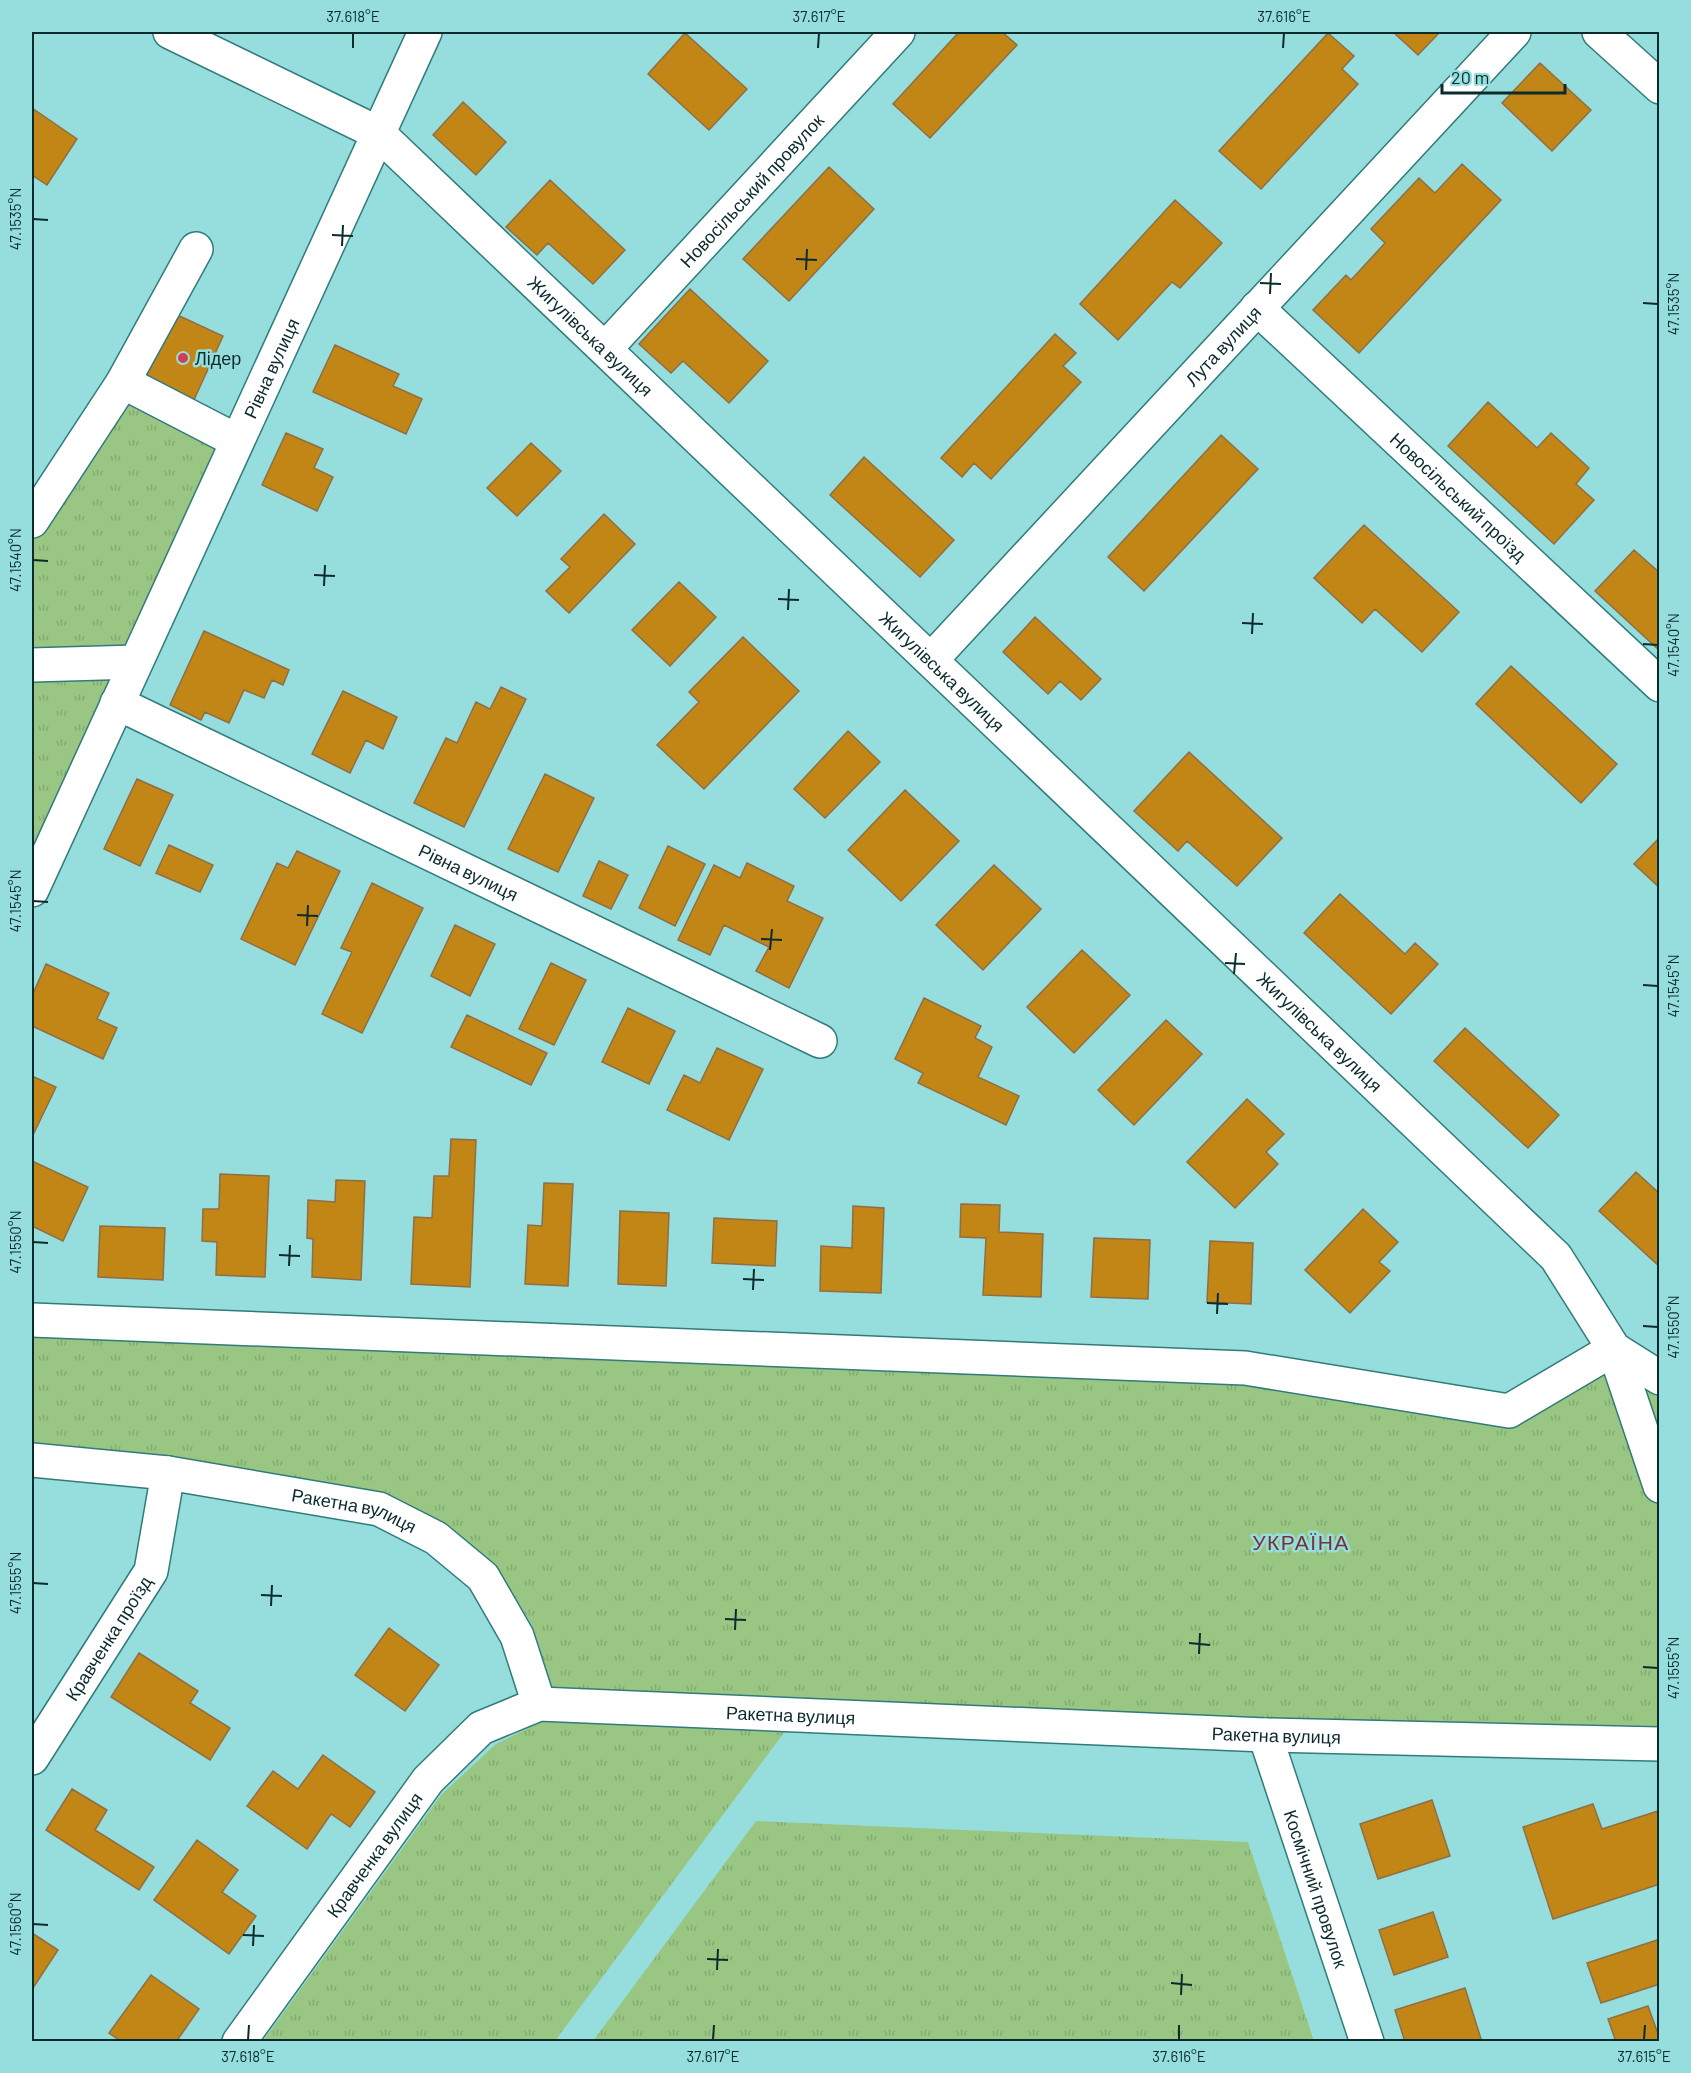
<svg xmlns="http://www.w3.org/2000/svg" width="1691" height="2073" font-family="Barlow,sans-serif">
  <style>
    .grass { fill: url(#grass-tufts) }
    .building { fill: #c28617; stroke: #8e6f43; stroke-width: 1.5 }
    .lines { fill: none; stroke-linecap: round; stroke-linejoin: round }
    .minor-casing { stroke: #317b7b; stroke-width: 36 }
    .minor { stroke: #fff; stroke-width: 33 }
    .ticks { fill: none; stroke: #0c2b2c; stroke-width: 2 }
    .poi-dot { fill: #ce3e55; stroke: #96dede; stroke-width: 2 }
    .labels { text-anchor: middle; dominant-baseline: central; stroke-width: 5; stroke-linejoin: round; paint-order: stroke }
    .street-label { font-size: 18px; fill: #0c2b2c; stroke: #96dede }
    .poi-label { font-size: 18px; fill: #0c2b2c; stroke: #96dede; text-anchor: start }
    .quarter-label { font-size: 21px; letter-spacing: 1.5px; fill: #773038; stroke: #96dede }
    .neatline { fill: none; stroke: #0c2b2c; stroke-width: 2 }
    .ticks-label { font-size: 15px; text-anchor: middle; fill: #0c2b2c }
  </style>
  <defs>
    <pattern id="grass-tufts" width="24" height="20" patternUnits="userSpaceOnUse" patternTransform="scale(1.5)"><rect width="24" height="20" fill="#99c783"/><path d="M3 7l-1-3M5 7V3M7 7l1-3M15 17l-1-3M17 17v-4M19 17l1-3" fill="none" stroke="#83ab71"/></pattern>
  </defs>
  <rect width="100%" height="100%" fill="#96dede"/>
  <path class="grass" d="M127 400 218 449 126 651 32 654V543Z
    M117 673 32 862V675Z
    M32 1334 1235 1382 1513 1426 1613 1368 1659 1398V1726L1221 1717 809 1699 555 2041H263L441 1795 496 1744 553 1716 554 1692 532 1625 498 1568 443 1526 384 1494 167 1456 32 1445Z
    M756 1821 1248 1842 1314 2041H593Z"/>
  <path class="building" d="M959 32H1002L1017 45 930 138 893 104Z
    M1393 32H1440L1418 55Z
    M685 33 747 89 709 130 648 74Z
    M1328 33 1354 56 1342 69 1358 84 1261 189 1219 151Z
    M1540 63 1591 110 1552 151 1502 103Z
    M463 102 506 142 476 175 433 135Z
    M32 108 77 139 47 185 32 175Z
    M1462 164 1501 200 1359 353 1313 310 1346 275 1351 280 1385 243 1371 229 1419 178 1435 193Z
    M829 167 874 209 789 301 743 259Z
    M550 180 625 250 593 284 548 243 537 255 506 227Z
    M1175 200 1222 243 1180 288 1172 282 1118 340 1080 304Z
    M690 289 768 361 729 403 683 361 671 373 639 344Z
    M173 313 223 336 193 402 143 379Z
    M1055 334 1076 353 1063 366 1081 382 991 479 974 463 962 477 941 458Z
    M335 345 399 374 393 386 422 399 406 434 313 392Z
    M1488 402 1537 448 1551 433 1589 468 1576 484 1594 500 1554 544 1448 446Z
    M286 433 323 449 314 468 333 477 317 511 262 485Z
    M1221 435 1258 469 1144 591 1108 557Z
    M531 443 561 471 517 516 487 488Z
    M864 457 954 540 920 577 830 495Z
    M604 514 635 544 569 613 546 591 570 567 561 559Z
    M1364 525 1459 612 1422 652 1375 609 1362 623 1314 578Z
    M1634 550 1660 573V651L1595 591Z
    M679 582 716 617 670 666 632 630Z
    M1035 617 1101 679 1081 700 1060 681 1048 694 1003 652Z
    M204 631 289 670 283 685 272 680 264 698 244 690 229 723 205 712 201 720 170 705Z
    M743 637 799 691 704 789 657 745 699 702 689 692Z
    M1511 666 1617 764 1581 803 1476 704Z
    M501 687 526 699 464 827 414 803 446 738 457 743 476 702 490 709Z
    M343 691 397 717 383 749 366 740 350 773 312 754Z
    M848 731 880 762 825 818 794 789Z
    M1189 752 1282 838 1237 886 1187 841 1178 851 1134 811Z
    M545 774 594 798 558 872 508 849Z
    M137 779 173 795 140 866 104 849Z
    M905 790 959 841 901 901 848 850Z
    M1660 837V888L1634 864Z
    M169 845 213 865 200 892 156 873Z
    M668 846 705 864 675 926 639 908Z
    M297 851 340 871 295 965 241 939 277 863 288 868Z
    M599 861 628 875 611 909 583 896Z
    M747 863 794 886 787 901 823 918 789 988 756 971 769 947 724 925 710 955 678 940 714 865 740 878Z
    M994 865 1041 909 983 970 936 925Z
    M372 883 423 908 362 1033 322 1014 352 952 341 948Z
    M1340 894 1405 954 1415 943 1438 964 1391 1014 1304 933Z
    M455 925 495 944 470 996 431 976Z
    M1082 950 1130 995 1074 1053 1027 1007Z
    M551 963 586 980 554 1045 519 1029Z
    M46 964 109 993 97 1019 117 1028 103 1059 32 1026V996Z
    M924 998 981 1026 975 1038 992 1047 978 1077 1019 1096 1006 1125 918 1083 923 1073 895 1059Z
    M628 1008 675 1031 649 1084 602 1062Z
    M467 1015 547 1053 531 1085 451 1047Z
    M1166 1020 1202 1054 1134 1125 1098 1090Z
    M1465 1028 1559 1115 1528 1148 1434 1061Z
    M717 1048 763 1069 729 1140 667 1110 684 1075 700 1083Z
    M32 1076 56 1087 33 1135H32Z
    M1247 1099 1284 1134 1266 1152 1278 1164 1235 1208 1187 1162Z
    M451 1139 476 1140 470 1287 411 1284 414 1217 432 1218 434 1176H449Z
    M32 1161 88 1187 63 1241 32 1226Z
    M1636 1172 1660 1194V1267L1599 1211Z
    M220 1174 269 1176 265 1277 216 1275 217 1242 202 1241 203 1209H219Z
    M336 1180 365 1181 361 1280 312 1277 313 1239 307 1238 308 1200 335 1202Z
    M544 1183 573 1184 568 1286 525 1284 528 1225 542 1226Z
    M961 1204 1000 1205 999 1232 1043 1234 1041 1297 983 1295 986 1238 960 1237Z
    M853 1206 884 1208 881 1293 820 1291 821 1246 852 1248Z
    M1363 1209 1398 1242 1379 1262 1390 1271 1350 1313 1305 1270Z
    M620 1211 669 1213 666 1286 618 1284Z
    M714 1218 777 1221 775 1266 712 1263Z
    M100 1226 165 1228 163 1280 98 1277Z
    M1094 1238 1150 1240 1148 1299 1091 1297Z
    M1210 1241 1253 1243 1251 1304 1207 1302Z
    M389 1628 439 1665 405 1711 355 1675Z
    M139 1653 198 1691 190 1703 230 1728 210 1760 111 1697Z
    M323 1755 375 1792 350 1827 331 1814 307 1849 247 1806 273 1771 298 1789Z
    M72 1789 107 1810 95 1830 154 1867 139 1890 46 1830Z
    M1432 1800 1450 1856 1378 1879 1360 1824Z
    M1593 1804 1602 1829 1658 1811 1660 1817V1884L1553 1919 1523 1827Z
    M197 1840 238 1870 222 1892 256 1916 229 1954 154 1900Z
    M1433 1912 1448 1957 1394 1975 1379 1930Z
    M32 1933 58 1950 33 1988 32 1987Z
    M1660 1939V1984L1601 2003 1587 1963Z
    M151 1975 199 2009 176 2042H122L109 2033Z
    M1465 1988 1482 2042H1405L1395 2010Z
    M1648 2006 1657 2031 1660 2030V2042H1616L1608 2019Z"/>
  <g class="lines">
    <defs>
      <g id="minor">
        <path id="s1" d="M170 32 378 133 1556 1257 1614 1349 1660 1378"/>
        <path d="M1599 32 1660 87"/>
        <path id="s2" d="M1257 308 1660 685"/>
        <path id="s3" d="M605 349 898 32"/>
        <path d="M123 382 237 441"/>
        <path d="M32 521 123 382 196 249"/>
        <path id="s4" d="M931 660 1514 32"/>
        <path d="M32 665 136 662"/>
        <path id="s5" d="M117 703 820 1041"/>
        <path id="s6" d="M32 890 425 32"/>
        <path d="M32 1320 1245 1368 1509 1411 1614 1349"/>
        <path d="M1614 1349 1660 1486"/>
        <path id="s7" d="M32 1460 168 1473 379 1509 436 1538 483 1577 517 1636 539 1704"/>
        <path id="s8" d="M1265 1735 1367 2042"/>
        <path id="s9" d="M32 1758 151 1571 168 1473"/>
        <path id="s10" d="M239 2042 428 1780 481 1728 539 1704 1265 1735 1660 1744"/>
      </g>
    </defs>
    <use href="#minor" class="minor-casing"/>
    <use href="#minor" class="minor"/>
  </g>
  <path class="ticks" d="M353 48V33M818 48 819 33M1283 48 1284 33M33 219 48 220M332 235 353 236M342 246 343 225M796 259 817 260M806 270 807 249M1260 283 1281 284M1270 294 1271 273M1643 303 1658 304M33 560 48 561M314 575 335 576M324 586 325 565M778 599 799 600M788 610 789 589M1242 623 1263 624M1252 634 1253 613M1643 644 1658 645M33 901 48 902M297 915 318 916M307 926 308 905M761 939 782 940M770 950 772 929M1225 963 1245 964M1234 974 1236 953M1643 985 1658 986M33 1242 48 1243M279 1255 300 1256M289 1266 290 1245M743 1279 764 1280M753 1290 754 1269M1207 1303 1228 1304M1217 1314 1218 1293M1643 1326 1658 1327M33 1583 48 1584M261 1595 282 1596M271 1606 272 1585M725 1619 746 1620M735 1630 736 1609M1189 1643 1210 1645M1199 1654 1200 1633M1643 1667 1658 1668M33 1924 48 1925M243 1935 264 1936M253 1946 254 1925M707 1959 728 1960M717 1970 718 1949M1171 1983 1192 1985M1181 1995 1182 1974M248 2040 249 2025M713 2040 714 2025M1179 2040V2025M1644 2040 1645 2025"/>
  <circle class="poi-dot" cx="183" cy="358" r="6"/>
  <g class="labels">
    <g class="street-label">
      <text stroke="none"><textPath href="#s3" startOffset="216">Новосільський провулок</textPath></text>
      <text stroke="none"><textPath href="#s1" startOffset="525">Жигулівська вулиця</textPath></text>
      <text stroke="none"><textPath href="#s4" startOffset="429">Лута вулиця</textPath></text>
      <text stroke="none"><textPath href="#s6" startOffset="574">Рівна вулиця</textPath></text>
      <text stroke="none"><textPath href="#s2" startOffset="276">Новосільський проїзд</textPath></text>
      <text stroke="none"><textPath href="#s1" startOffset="1011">Жигулівська вулиця</textPath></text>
      <text stroke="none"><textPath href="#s5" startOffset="390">Рівна вулиця</textPath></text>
      <text stroke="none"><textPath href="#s1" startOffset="1533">Жигулівська вулиця</textPath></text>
      <text stroke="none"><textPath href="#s7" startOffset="327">Ракетна вулиця</textPath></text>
      <text stroke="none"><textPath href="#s9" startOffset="142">Кравченка проїзд</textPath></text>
      <text stroke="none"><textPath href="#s10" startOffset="712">Ракетна вулиця</textPath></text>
      <text stroke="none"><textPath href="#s10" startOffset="1198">Ракетна вулиця</textPath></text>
      <text stroke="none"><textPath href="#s10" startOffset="231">Кравченка вулиця</textPath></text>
      <text stroke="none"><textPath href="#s8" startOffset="162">Космічний провулок</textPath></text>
    </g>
    <g class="poi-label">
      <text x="195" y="358">Лідер</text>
    </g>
    <g class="quarter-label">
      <text x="1301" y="1541">УКРАЇНА</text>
    </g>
  </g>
  <rect width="1691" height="2073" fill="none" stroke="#96dede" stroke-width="66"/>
  <path d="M1442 84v9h123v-9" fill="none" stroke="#0c2b2c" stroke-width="3"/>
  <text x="1451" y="84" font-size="18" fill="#0c2b2c" stroke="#96dede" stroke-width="4.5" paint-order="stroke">20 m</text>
  <rect x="33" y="33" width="1625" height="2007" class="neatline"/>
  <g class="ticks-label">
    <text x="353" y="22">37.618°E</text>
    <text x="819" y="22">37.617°E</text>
    <text x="1284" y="22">37.616°E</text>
    <text transform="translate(16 219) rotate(-90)" y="5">47.1535°N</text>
    <text transform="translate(1674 304) rotate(-90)" y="5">47.1535°N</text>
    <text transform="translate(16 560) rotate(-90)" y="5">47.1540°N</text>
    <text transform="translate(1674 645) rotate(-90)" y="5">47.1540°N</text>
    <text transform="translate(16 901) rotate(-90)" y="5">47.1545°N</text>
    <text transform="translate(1674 986) rotate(-90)" y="5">47.1545°N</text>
    <text transform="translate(16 1242) rotate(-90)" y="5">47.1550°N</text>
    <text transform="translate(1674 1327) rotate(-90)" y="5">47.1550°N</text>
    <text transform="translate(16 1583) rotate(-90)" y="5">47.1555°N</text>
    <text transform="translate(1674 1668) rotate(-90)" y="5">47.1555°N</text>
    <text transform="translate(16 1924) rotate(-90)" y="5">47.1560°N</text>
    <text x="248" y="2062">37.618°E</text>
    <text x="713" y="2062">37.617°E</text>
    <text x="1179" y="2062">37.616°E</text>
    <text x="1644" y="2062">37.615°E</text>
  </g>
</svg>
